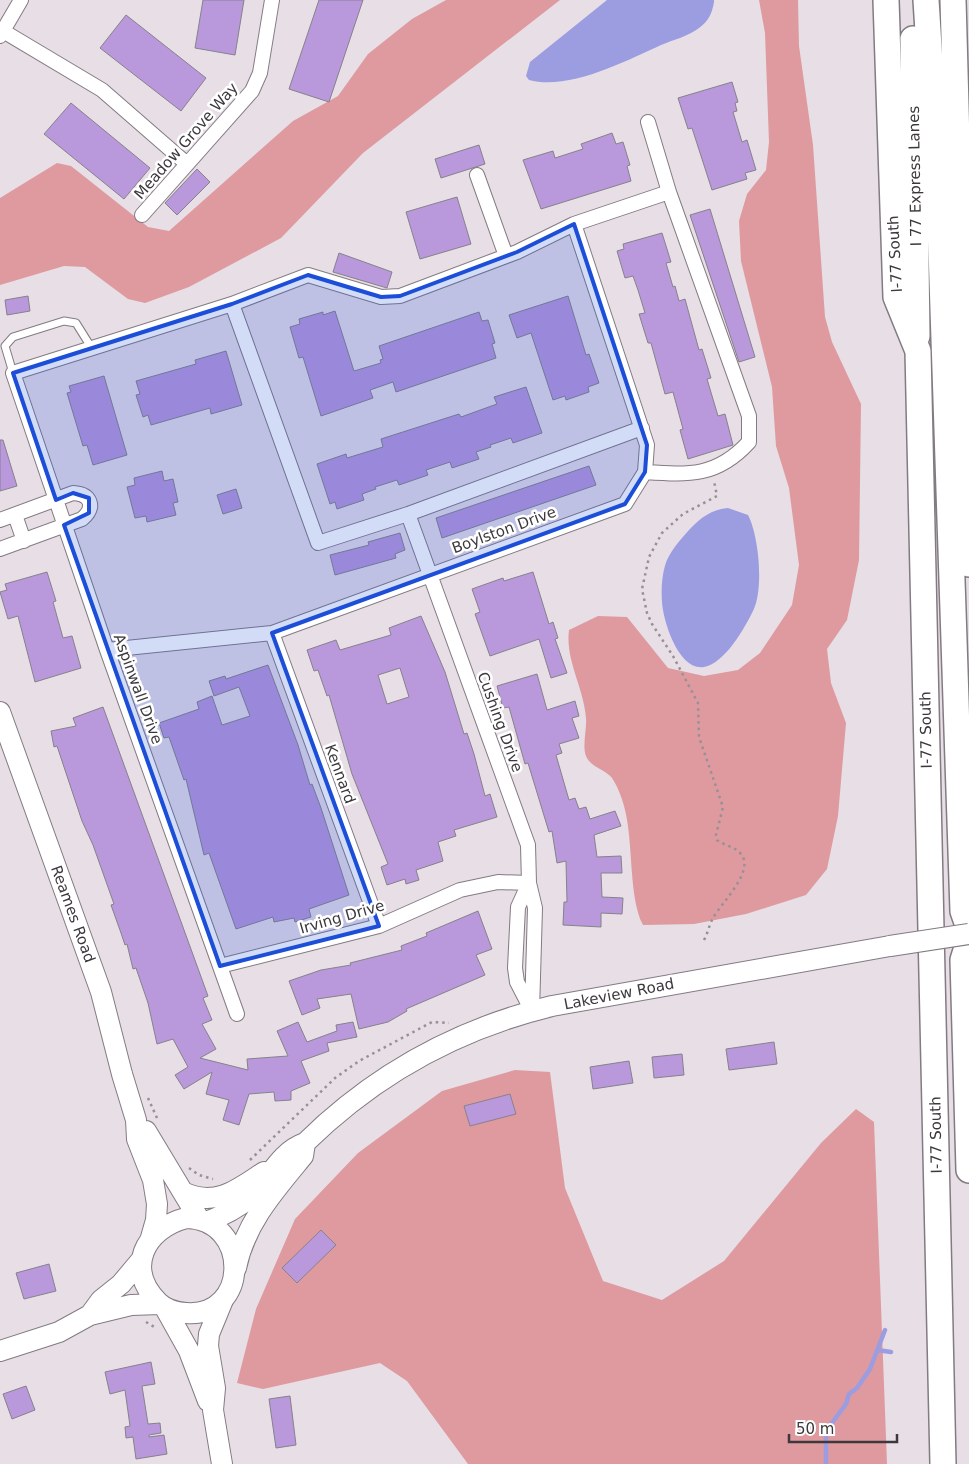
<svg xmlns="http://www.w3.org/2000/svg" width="969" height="1464" font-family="'DejaVu Sans',sans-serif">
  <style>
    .green { fill: #de9a9f }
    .water { fill: #9c9ce1 }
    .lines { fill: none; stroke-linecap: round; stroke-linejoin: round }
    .stream { stroke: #9c9ce1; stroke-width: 4.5 }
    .building { fill: #b998db; stroke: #86828b; fill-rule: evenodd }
    .service-casing { stroke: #837b82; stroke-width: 9 }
    .minor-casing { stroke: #837b82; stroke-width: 16 }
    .secondary-casing { stroke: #837b82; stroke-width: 22 }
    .motorway-casing { stroke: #837b82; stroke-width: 28 }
    .path { stroke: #979096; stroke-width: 2.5; stroke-dasharray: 2.5 4; stroke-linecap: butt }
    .service { stroke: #fff; stroke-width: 7 }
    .minor { stroke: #fff; stroke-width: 14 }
    .secondary { stroke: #fff; stroke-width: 20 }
    .motorway { stroke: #fff; stroke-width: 25 }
    .secondary-bridge-casing { stroke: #837b82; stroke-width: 22; stroke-linecap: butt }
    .secondary-bridge { stroke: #fff; stroke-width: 20 }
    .marked { fill: #1d4ed8; fill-opacity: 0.2; stroke: #1d4ed8; stroke-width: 4; stroke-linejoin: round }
    .labels { text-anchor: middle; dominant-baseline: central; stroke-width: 5; stroke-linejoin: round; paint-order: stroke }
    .street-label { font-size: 15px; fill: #3c383c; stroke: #fff }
  </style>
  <rect width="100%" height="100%" fill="#e7dee6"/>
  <path class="green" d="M446 0H560L363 153 281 238 189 287 145 303 128 299 85 267 64 266 0 285V198L57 163 71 166 148 227 169 231 293 121 338 96 368 54 412 19Z
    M759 0H798L799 46 813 145 825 317 832 342 861 404 859 560 847 620 827 649 831 683 846 723 838 816 827 869 806 895 746 914 694 924 643 925C628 897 634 841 624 806 622 798 617 785 612 778 605 769 591 768 586 756 582 746 587 729 586 718 584 688 565 660 569 630L598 616 627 617 668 668 704 676 738 670 760 653 792 605 799 565 789 488 776 446 772 387 741 261 739 221 747 194 766 170 769 142 765 33Z
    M515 1070 550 1072 565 1188 603 1281 662 1300 724 1261 821 1143 856 1109 874 1122 887 1464H468L407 1381 380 1363 263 1389 237 1383 256 1309 295 1219 358 1153 442 1091Z"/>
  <path class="water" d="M607 0H714V2C712 13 709 21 699 28 689 36 673 40 661 45 626 61 568 91 529 80L526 76 530 62Z
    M728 508 748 515C759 536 764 590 753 611 744 629 725 663 704 667 678 671 663 620 662 602 661 589 662 572 667 560 672 549 681 539 689 530 700 518 712 509 728 508Z"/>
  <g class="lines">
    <path class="stream" d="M877 1350 891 1352
      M826 1464V1431L846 1404 849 1394 857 1388 870 1369 885 1330"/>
  </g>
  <path class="building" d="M203 0H244L235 55 195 48Z
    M319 0H363L329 102 289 89Z
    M126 15 206 78 181 111 100 48Z
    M732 82 738 102 735 103 737 111 733 112 742 142 747 140 756 170 745 173 747 179 712 190 692 128 688 129 678 98Z
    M71 103 150 168 124 199 44 134Z
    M612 133 616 144 623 142 630 165 627 166 631 181 541 209 523 160 553 151 555 158 583 149 581 144Z
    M479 145 485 164 441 178 435 159Z
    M197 169 210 182 177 215 165 203Z
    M457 197 471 244 420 259 406 212Z
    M710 209 755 357 739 362 690 215Z
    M662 233 671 262 666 263 673 287 675 286 679 301 685 299 699 350 702 349 711 378 707 379 718 416 725 414 733 445 688 459 680 430 683 429 673 392 665 394 651 343H648L639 314 645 313 638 290 633 276 625 278 617 251 624 249 623 244Z
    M339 253 392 272 387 288 333 272Z
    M28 296 30 311 7 315 5 300Z
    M568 296 586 355 589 354 599 383 588 387 589 392 566 400 565 396 553 400 531 333 517 338 509 315Z
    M335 311 354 371 381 363 380 360 383 359 379 346 479 312 482 321 488 320 495 343 492 344 496 358 396 392 393 382 370 390 373 398 321 416 303 357 299 358 290 327 300 324 299 319 323 312V315Z
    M226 351 242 405 211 414 210 408 151 425 148 415 143 417 136 395 140 394 136 381 196 364 195 360Z
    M104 376 127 455 93 465 87 445 83 446 67 393 71 392 69 386Z
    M526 387 542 433 513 443 511 438 490 445 491 447 476 452 479 459 452 468 450 462 426 470 428 475 399 485 397 480 375 487 376 489 362 494 364 500 337 509 335 502 330 504 317 464 346 454 347 458 383 447 381 439 459 414 461 417 497 404 494 397Z
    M0 440H3L17 486 0 491Z
    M589 466 596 485 442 538 436 518Z
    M162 471 164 481 173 479 178 502 173 503 176 515 147 522 146 516 135 518 127 487 135 485 134 478Z
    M236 489 242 508 223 514 217 495Z
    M400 533 405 550 395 554 396 558 335 575 330 555 369 545 368 542Z
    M47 572 56 601 53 602 63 638 72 636 81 668 35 682 18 616 8 619 0 592 7 590 5 584Z
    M533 572 549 624 553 622 558 638 555 639 567 673 551 678 539 639 490 656 475 614 480 612 472 589 503 578 504 581Z
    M421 616 445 672 464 734 467 733 474 754 485 796 490 794 497 817 454 830 456 836 438 842 443 861 416 870 419 880 406 884 405 879 387 885 381 867 388 864 352 774 329 695 327 696 318 670 314 671 307 650 336 640 340 650 391 635 389 628ZM400 668 409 697 387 704 378 675Z
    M268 665 298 745 310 785 312 784 321 808 349 895 309 909 311 917 295 922 294 918 274 922 273 917 236 929 209 853 204 855 186 779 184 780 169 737 164 738 159 723 199 709 197 702 212 696 222 725 250 716 239 687 214 696 209 681 225 676 226 679Z
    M537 674 547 710 575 701 579 716 572 718 579 738 559 744 562 753 556 755 569 800 575 798 579 809 586 807 590 819 615 811 621 826 594 835 597 857 621 856 622 873H601L602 897 623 898 622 914 601 913V927L563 925 564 902H567L566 861 557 863 552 831 549 832 528 763 525 764 509 707 503 708 497 686Z
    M103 707 208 996 203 998 212 1020 202 1024 216 1049 200 1058 248 1070 247 1059 288 1056 277 1031 298 1022 307 1042 337 1031 336 1025 353 1022 357 1037 327 1043 329 1051 301 1061 310 1083 291 1091V1100L275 1101 274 1092 249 1094 239 1125 223 1120 229 1100 206 1094 212 1072 184 1089 175 1075 188 1067 173 1039 157 1044 148 1003 136 968 133 969 127 944 125 945 121 933 111 905 114 904 93 845 82 821 57 746 54 747 51 731 76 726 73 718Z
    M478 911 492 949 476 955 485 975 406 1009 407 1011 388 1022 359 1029 351 994 317 999 320 1008 302 1015 289 981 321 970 351 965 350 963 402 950 401 946 427 936 426 933Z
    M774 1042 777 1064 729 1070 726 1049Z
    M682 1054 684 1075 654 1078 652 1057Z
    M629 1061 633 1083 593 1089 590 1067Z
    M510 1094 516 1114 470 1126 464 1106Z
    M321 1230 336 1245 297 1283 282 1268Z
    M49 1264 56 1291 24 1299 16 1273Z
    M151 1362 155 1384 142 1386 148 1424 160 1423 161 1433 149 1435V1437L164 1435 167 1454 136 1459 133 1437 126 1438 125 1427 130 1426 125 1390 110 1394 105 1372Z
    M26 1386 35 1410 12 1419 3 1394Z
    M290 1396 296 1445 276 1448 269 1399Z"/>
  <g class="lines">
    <defs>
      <path id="service" d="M13 373 5 346 13 337 64 321 76 323 91 347"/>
      <path id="minor" d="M3 31 102 90 187 164
        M0 36 21 0
        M477 175 506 256
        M142 215 252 91 260 73 272 0
        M232 304 318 543 408 514 528 845 529 883 535 908 532 1011
        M645 472C689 475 717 477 749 442V416L669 192
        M408 514 642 428
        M15 515 24 541
        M0 520 73 493C91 494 96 507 82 519L0 549
        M272 633 379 926
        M107 650 272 633 625 504 645 472 647 445 574 224
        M529 883 518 907 515 968 517 982 532 1011
        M220 966 379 926 460 890 498 882 529 883
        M237 1014 107 650 13 373 232 304 308 275 381 297 400 296 517 252 574 224 669 192 648 122"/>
      <path id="secondary" d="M0 712 101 992 122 1074 136 1120 137 1139 153 1180 157 1204 156 1220 150 1241
        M146 1131 199 1219
        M185 1193C217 1207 238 1189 264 1172
        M186 1218C251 1219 250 1318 186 1313 175 1312 166 1310 158 1302 125 1269 144 1229 186 1218Z
        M206 1222C225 1215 243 1206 256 1191 272 1173 282 1151 305 1143 374 1075 457 1029 552 1006L890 946
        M236 1268C245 1223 275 1190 303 1156L305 1143
        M165 1308 189 1351 208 1401
        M90 1315 131 1305 160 1304
        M0 1351 59 1332 90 1315 101 1300 121 1284 142 1259
        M222 1464 213 1410 215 1388 208 1346 209 1334 223 1300"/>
      <path id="motorway" d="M886 0 896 297 918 351 943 1464
        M926 0 940 219 963 911 969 928
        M953 0 969 564
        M913 39 917 336
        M969 941 963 960 969 1170"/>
    </defs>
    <use href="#service" class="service-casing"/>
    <use href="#minor" class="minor-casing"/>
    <use href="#secondary" class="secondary-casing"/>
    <use href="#motorway" class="motorway-casing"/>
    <path class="path" d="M704 940C708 933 709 925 713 918 722 902 755 871 741 854 734 846 725 846 717 840L716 835 723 807 699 737 698 703 673 656 652 624 647 613 642 589 649 557 662 533 683 514 717 496 714 481
      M148 1098 157 1118
      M250 1160 335 1078 359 1061 432 1022 449 1023
      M189 1168 199 1175 213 1179
      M146 1322 156 1328"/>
    <use href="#service" class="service"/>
    <use href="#minor" class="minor"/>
    <use href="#secondary" class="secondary"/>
    <use href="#motorway" class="motorway"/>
    <defs>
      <path id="secondary-bridge" d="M890 946 969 934"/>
    </defs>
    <use href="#secondary-bridge" class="secondary-bridge-casing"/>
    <use href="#secondary-bridge" class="secondary-bridge"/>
  </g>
  <path class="marked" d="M574 224 647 445 645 472 625 504 272 633 379 926 220 966 64 525 89 513V498L73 493 56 500 13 373 232 304 308 275 381 297 400 296 517 252Z"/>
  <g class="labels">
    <g class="street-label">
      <text transform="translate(186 141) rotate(-49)">Meadow Grove Way</text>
      <text transform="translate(915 176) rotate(-91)">I 77 Express Lanes</text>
      <text transform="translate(895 254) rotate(-93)">I-77 South</text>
      <text transform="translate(504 530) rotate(-20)">Boylston Drive</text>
      <text transform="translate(138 689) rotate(70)">Aspinwall Drive</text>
      <text transform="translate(500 722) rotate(70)">Cushing Drive</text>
      <text transform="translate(926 730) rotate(-91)">I-77 South</text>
      <text transform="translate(340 774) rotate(70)">Kennard</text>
      <text transform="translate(73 914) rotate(70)">Reames Road</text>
      <text transform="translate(342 917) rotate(-16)">Irving Drive</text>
      <text transform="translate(619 994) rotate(-11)">Lakeview Road</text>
      <text transform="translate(936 1135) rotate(-91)">I-77 South</text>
    </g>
  </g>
  <path d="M789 1434v8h108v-8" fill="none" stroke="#3c383c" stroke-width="2.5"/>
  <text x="796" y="1434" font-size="15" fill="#3c383c" stroke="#ffffff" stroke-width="4" paint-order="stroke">50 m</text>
</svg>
